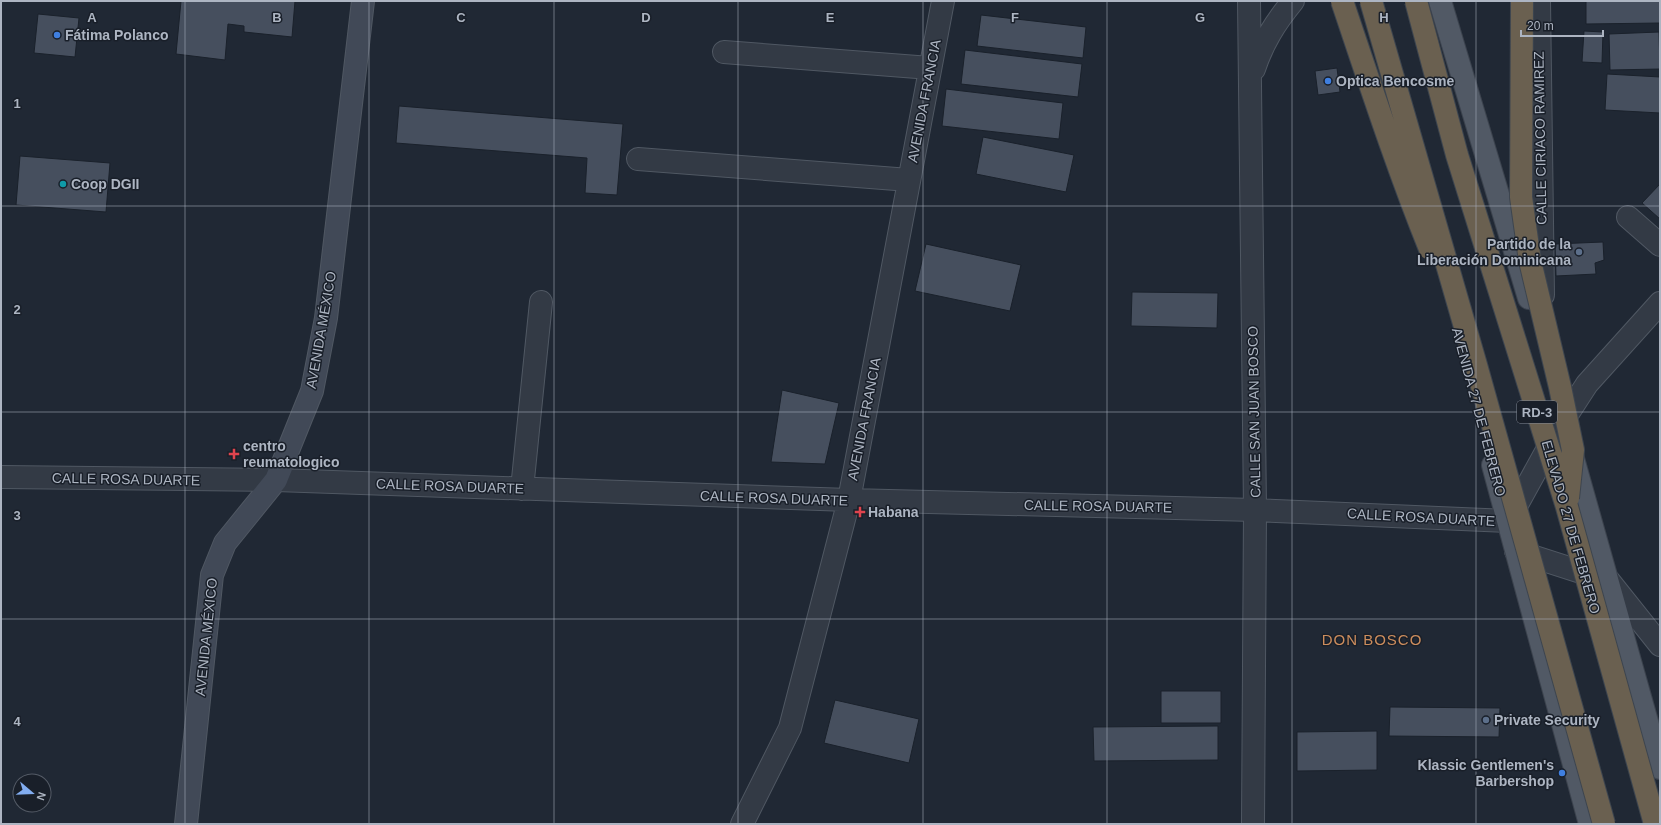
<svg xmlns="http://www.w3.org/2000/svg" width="1661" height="825" font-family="Helvetica,sans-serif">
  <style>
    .building { fill: #464f5e; stroke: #1a212b }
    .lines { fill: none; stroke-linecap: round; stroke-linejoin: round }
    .minor-casing { stroke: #505863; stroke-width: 24 }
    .secondary-casing { stroke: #505863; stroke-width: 24 }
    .primary-casing { stroke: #3c434e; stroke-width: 24 }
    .minor { stroke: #333a45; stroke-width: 22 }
    .secondary { stroke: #414957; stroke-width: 22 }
    .primary { stroke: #515965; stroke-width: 22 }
    .motorway-bridge-casing { stroke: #3d454f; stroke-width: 24; stroke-linecap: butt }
    .motorway-bridge { stroke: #6a6050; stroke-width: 22 }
    .grid { fill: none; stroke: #adb5c2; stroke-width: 1; stroke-opacity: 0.55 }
    .shop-dot { fill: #3f7fe0; stroke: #191f29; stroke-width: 1.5 }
    .culture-dot { fill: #0f9aa8; stroke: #191f29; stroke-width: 1.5 }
    .service-dot { fill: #5c6f8a; stroke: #191f29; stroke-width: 1.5 }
    .health-dot { fill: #e0444e; stroke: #191f29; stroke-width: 1.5 }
    .labels { text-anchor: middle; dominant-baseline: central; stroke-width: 3; stroke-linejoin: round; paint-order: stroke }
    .shield { fill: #191f29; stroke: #818894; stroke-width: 1 }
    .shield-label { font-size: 13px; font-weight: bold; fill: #adb5c2 }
    .poi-label { font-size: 14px; font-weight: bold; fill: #adb5c2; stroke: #191f29; text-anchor: start }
    .street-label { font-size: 14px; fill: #adb5c2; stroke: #191f29 }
    .neighbourhood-label { font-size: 15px; letter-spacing: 1px; fill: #cc8d5d; stroke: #191f29 }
    .grid-label { font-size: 13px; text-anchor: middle; font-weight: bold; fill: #adb5c2; stroke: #191f29; stroke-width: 3; stroke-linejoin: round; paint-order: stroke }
  </style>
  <rect width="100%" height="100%" fill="#202834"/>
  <path class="building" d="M181 1H295L292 37 244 32V26L228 24 225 60 176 54Z
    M1586 1H1660V23L1586 24Z
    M38 14 79 18 75 57 34 53Z
    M981 15 1086 27 1083 58 977 46Z
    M1584 31 1603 32 1602 63 1582 62Z
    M1659 32 1660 69 1610 70 1609 34Z
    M965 50 1082 64 1078 97 961 84Z
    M1337 68 1340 92 1318 95 1315 71Z
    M1607 74 1660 77V113L1605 110Z
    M946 89 1063 103 1059 139 942 126Z
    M399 106 623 124 617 195 585 193 587 158 396 143Z
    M983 137 1074 155 1066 192 976 174Z
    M20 156 110 163 106 212 16 205Z
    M1660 184V219L1642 203Z
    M1603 242 1604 260 1595 263 1596 274 1556 276 1555 244Z
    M926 244 1021 265 1010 311 915 291Z
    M1132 292 1218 293 1217 328 1131 326Z
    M782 390 839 403 825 464 771 462Z
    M1161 691H1221V723H1161Z
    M835 700 919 719 909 763 824 743Z
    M1390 707 1500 708 1499 737 1389 736Z
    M1218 726V760L1094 761 1093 727Z
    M1377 731V770L1297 771V732Z"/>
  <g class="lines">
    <defs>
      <path id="minor" d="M1249 1 1255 510 1253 824
        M1539 1 1543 295
        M724 52 930 68
        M1254 69C1263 42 1275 23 1293 1
        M638 159 909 180
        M1628 217 1660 245
        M1 477 276 480 849 500 1255 510 1508 521 1563 421 1587 384 1660 303
        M522 489 541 302
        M1516 551 1609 581 1660 645
        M742 824 790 728 849 500 943 1"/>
      <path id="secondary" d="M186 824 212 575 225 543 276 480 312 391 326 318 363 1"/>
      <path id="primary" d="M1440 1 1529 298
        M1572 455 1660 768
        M1493 465 1590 824"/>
    </defs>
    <use href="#minor" class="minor-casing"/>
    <use href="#secondary" class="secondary-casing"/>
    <use href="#primary" class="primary-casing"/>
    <use href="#minor" class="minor"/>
    <use href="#secondary" class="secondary"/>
    <use href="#primary" class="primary"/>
    <defs>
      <path id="motorway-bridge" d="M1342 1C1370 84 1397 167 1430 249
        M1371 1 1476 365 1604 824
        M1416 1 1457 155 1567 507 1655 824
        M1522 1 1521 197 1530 261 1560 387 1573 450 1568 498"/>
    </defs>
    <use href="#motorway-bridge" class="motorway-bridge-casing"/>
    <use href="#motorway-bridge" class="motorway-bridge"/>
  </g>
  <path class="grid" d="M185 1V824M369 1V824M554 1V824M738 1V824M923 1V824M1107 1V824M1292 1V824M1476 1V824M1 206H1660M1 412H1660M1 619H1660"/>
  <g class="shop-dot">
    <circle cx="57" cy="35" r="4"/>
    <circle cx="1328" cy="81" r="4"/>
    <circle cx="1562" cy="773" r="4"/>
  </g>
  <circle class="culture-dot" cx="63" cy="184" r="4"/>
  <g class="service-dot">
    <circle cx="1579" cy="252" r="4"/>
    <circle cx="1486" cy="720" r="4"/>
  </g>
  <g class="health-dot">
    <path d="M232 448h4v4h4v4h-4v4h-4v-4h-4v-4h4z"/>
    <path d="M858 506h4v4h4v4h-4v4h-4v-4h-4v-4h4z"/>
  </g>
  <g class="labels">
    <rect class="shield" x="1517" y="401" width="40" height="22" rx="3"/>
    <g class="shield-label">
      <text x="1537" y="412">RD-3</text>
    </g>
    <g class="poi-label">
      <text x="65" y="35">Fátima Polanco</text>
      <text x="1336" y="81">Optica Bencosme</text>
      <text x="71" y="184">Coop DGII</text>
      <text x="1571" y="244" text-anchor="end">Partido de la<tspan x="1571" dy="16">Liberación Dominicana</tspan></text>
      <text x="243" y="446">centro<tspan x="243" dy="16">reumatologico</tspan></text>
      <text x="868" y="512">Habana</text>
      <text x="1494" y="720">Private Security</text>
      <text x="1554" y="765" text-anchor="end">Klassic Gentlemen's<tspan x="1554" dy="16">Barbershop</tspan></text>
    </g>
    <g class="street-label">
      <text transform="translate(924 101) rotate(-79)">AVENIDA FRANCIA</text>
      <text transform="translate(1540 138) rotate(-91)">CALLE CIRIACO RAMIREZ</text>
      <text transform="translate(321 330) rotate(-80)">AVENIDA MÉXICO</text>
      <text transform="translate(1254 412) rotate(-91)">CALLE SAN JUAN BOSCO</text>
      <text transform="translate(1479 412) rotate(75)">AVENIDA 27 DE FEBRERO</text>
      <text transform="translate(864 419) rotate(-79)">AVENIDA FRANCIA</text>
      <text transform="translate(126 479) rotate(1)">CALLE ROSA DUARTE</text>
      <text transform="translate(450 486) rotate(2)">CALLE ROSA DUARTE</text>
      <text transform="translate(774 498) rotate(2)">CALLE ROSA DUARTE</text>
      <text transform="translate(1098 506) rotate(1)">CALLE ROSA DUARTE</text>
      <text transform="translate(1421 517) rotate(3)">CALLE ROSA DUARTE</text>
      <text transform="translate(1571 527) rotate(74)">ELEVADO 27 DE FEBRERO</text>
      <text transform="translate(206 637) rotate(-84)">AVENIDA MÉXICO</text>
    </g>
    <g class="neighbourhood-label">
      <text x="1372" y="639">DON BOSCO</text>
    </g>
  </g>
  <g class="grid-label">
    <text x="92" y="22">A</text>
    <text x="277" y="22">B</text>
    <text x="461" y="22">C</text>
    <text x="646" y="22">D</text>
    <text x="830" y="22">E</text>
    <text x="1015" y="22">F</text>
    <text x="1200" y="22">G</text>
    <text x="1384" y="22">H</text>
    <text x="17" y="108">1</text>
    <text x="17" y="314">2</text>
    <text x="17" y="520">3</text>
    <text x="17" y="726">4</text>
  </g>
  <rect width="1661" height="825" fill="none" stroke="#adb5c2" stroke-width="4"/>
  <g transform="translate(32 793) rotate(109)"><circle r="19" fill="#191f29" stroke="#545b66"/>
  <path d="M0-3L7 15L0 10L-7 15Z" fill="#82adf1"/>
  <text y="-6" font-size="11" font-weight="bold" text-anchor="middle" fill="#adb5c2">N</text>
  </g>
  <path d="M1521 30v6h82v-6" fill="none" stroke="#adb5c2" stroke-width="2"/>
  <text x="1527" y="30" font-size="12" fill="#adb5c2" stroke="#191f29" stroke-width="3" paint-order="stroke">20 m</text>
</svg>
